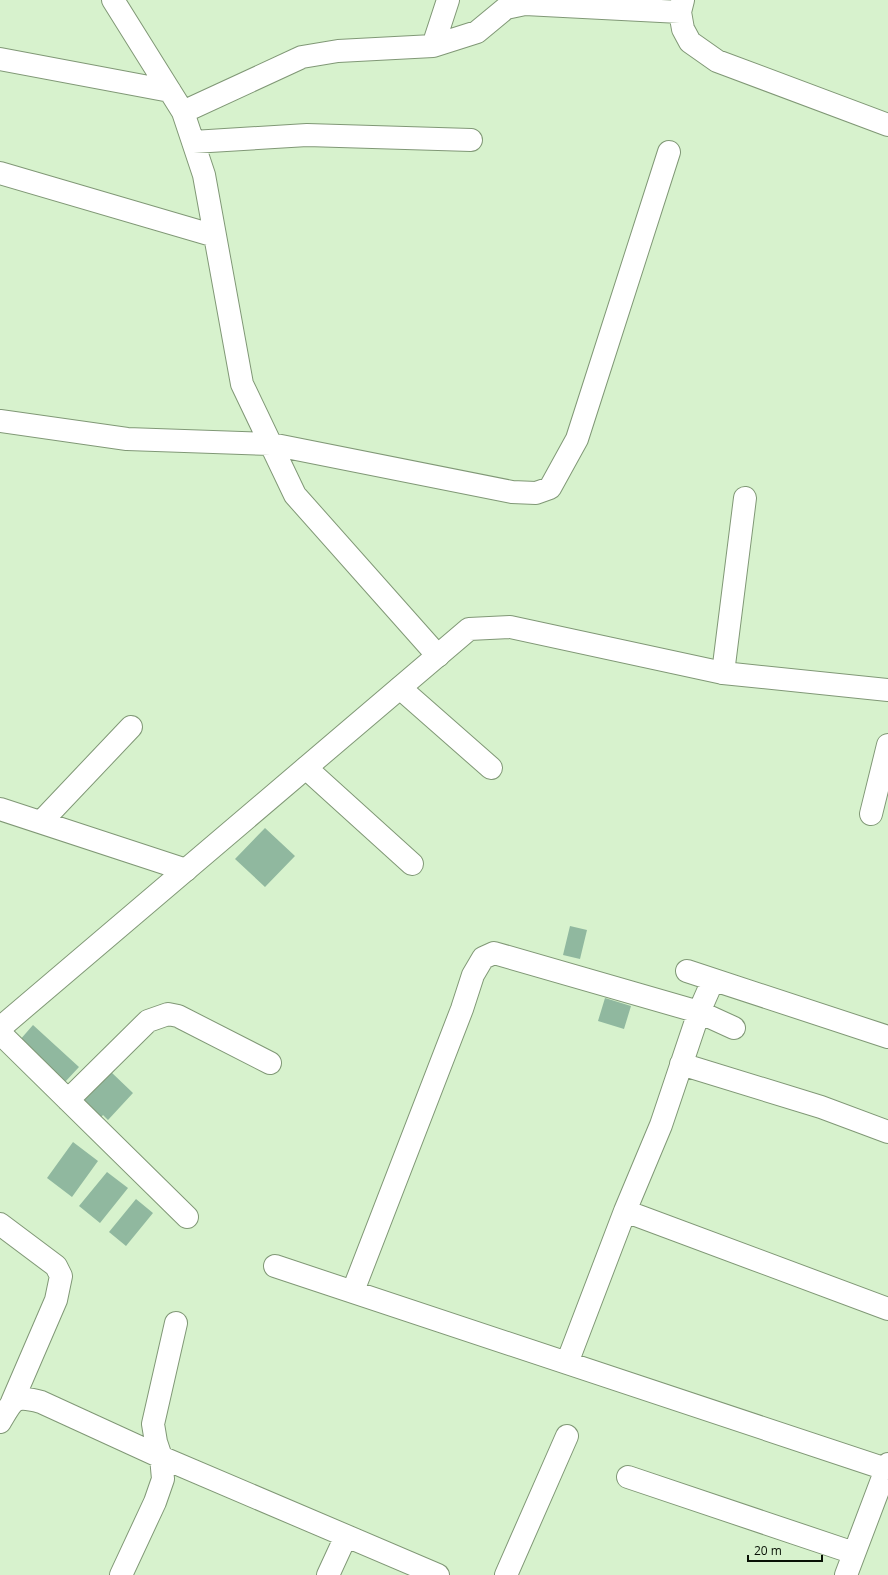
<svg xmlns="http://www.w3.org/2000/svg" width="888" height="1575" font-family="'Open Sans',sans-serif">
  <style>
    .building { fill: #90b89f }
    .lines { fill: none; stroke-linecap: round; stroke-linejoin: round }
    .minor-casing { stroke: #809876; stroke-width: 24 }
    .tertiary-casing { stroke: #809876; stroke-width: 24 }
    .minor { stroke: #fff; stroke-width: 22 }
    .tertiary { stroke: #fff; stroke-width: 22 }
  </style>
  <rect width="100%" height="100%" fill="#d7f2cd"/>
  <path class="building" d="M265 828 295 856 265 887 235 859Z
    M570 926 587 930 580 959 563 955Z
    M605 998 631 1006 624 1029 598 1021Z
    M33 1025 79 1067 65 1082 19 1041Z
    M110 1071 133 1093 108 1120 103 1115 98 1121 83 1100Z
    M73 1142 98 1161 72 1197 47 1178Z
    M107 1172 128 1188 100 1223 79 1206Z
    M136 1199 153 1213 126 1246 109 1232Z"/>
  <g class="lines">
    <defs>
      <path id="minor" d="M113 0 183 112 204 175 242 384 295 495 438 656
        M683 0 680 12 683 29 690 42 717 61 888 125
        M433 46 448 0
        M0 59 170 91
        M183 112 302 57 338 51 433 46 477 32 506 8 525 4 680 12
        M193 142 307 135 471 140
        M0 173 215 236
        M0 421 127 439 271 444 512 492 536 493 550 488 577 439 669 152
        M723 673 745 498
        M400 688 491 768
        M306 768 412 864
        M0 809 186 870
        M871 814 888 745
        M41 822 131 727
        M687 971 888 1037
        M0 1033 187 1217
        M681 1064 821 1107 888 1132
        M68 1100 148 1021 168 1014 178 1016 270 1063
        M625 1211 888 1309
        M0 1224 56 1266 61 1276 56 1300 12 1402
        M275 1266 886 1469
        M353 1291 462 1009 473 975 483 958 494 953 699 1012 734 1028
        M567 1363 625 1211 661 1125 699 1012 713 980
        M0 1422C14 1399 13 1395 41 1402L161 1457 438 1575
        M628 1477 854 1553
        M121 1575 155 1502 163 1479 161 1457 156 1442 153 1424 176 1323
        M328 1575 346 1536
        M506 1575 567 1436
        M846 1575 888 1464"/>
      <path id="tertiary" d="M0 1028 469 629 510 627 723 673 888 690"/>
    </defs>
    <use href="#minor" class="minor-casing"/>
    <use href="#tertiary" class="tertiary-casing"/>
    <use href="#minor" class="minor"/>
    <use href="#tertiary" class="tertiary"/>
  </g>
  <path d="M748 1555v6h74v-6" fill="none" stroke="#081105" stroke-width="2"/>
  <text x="754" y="1555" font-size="12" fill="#081105" stroke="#d7f2cd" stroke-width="3" paint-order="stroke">20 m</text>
</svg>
